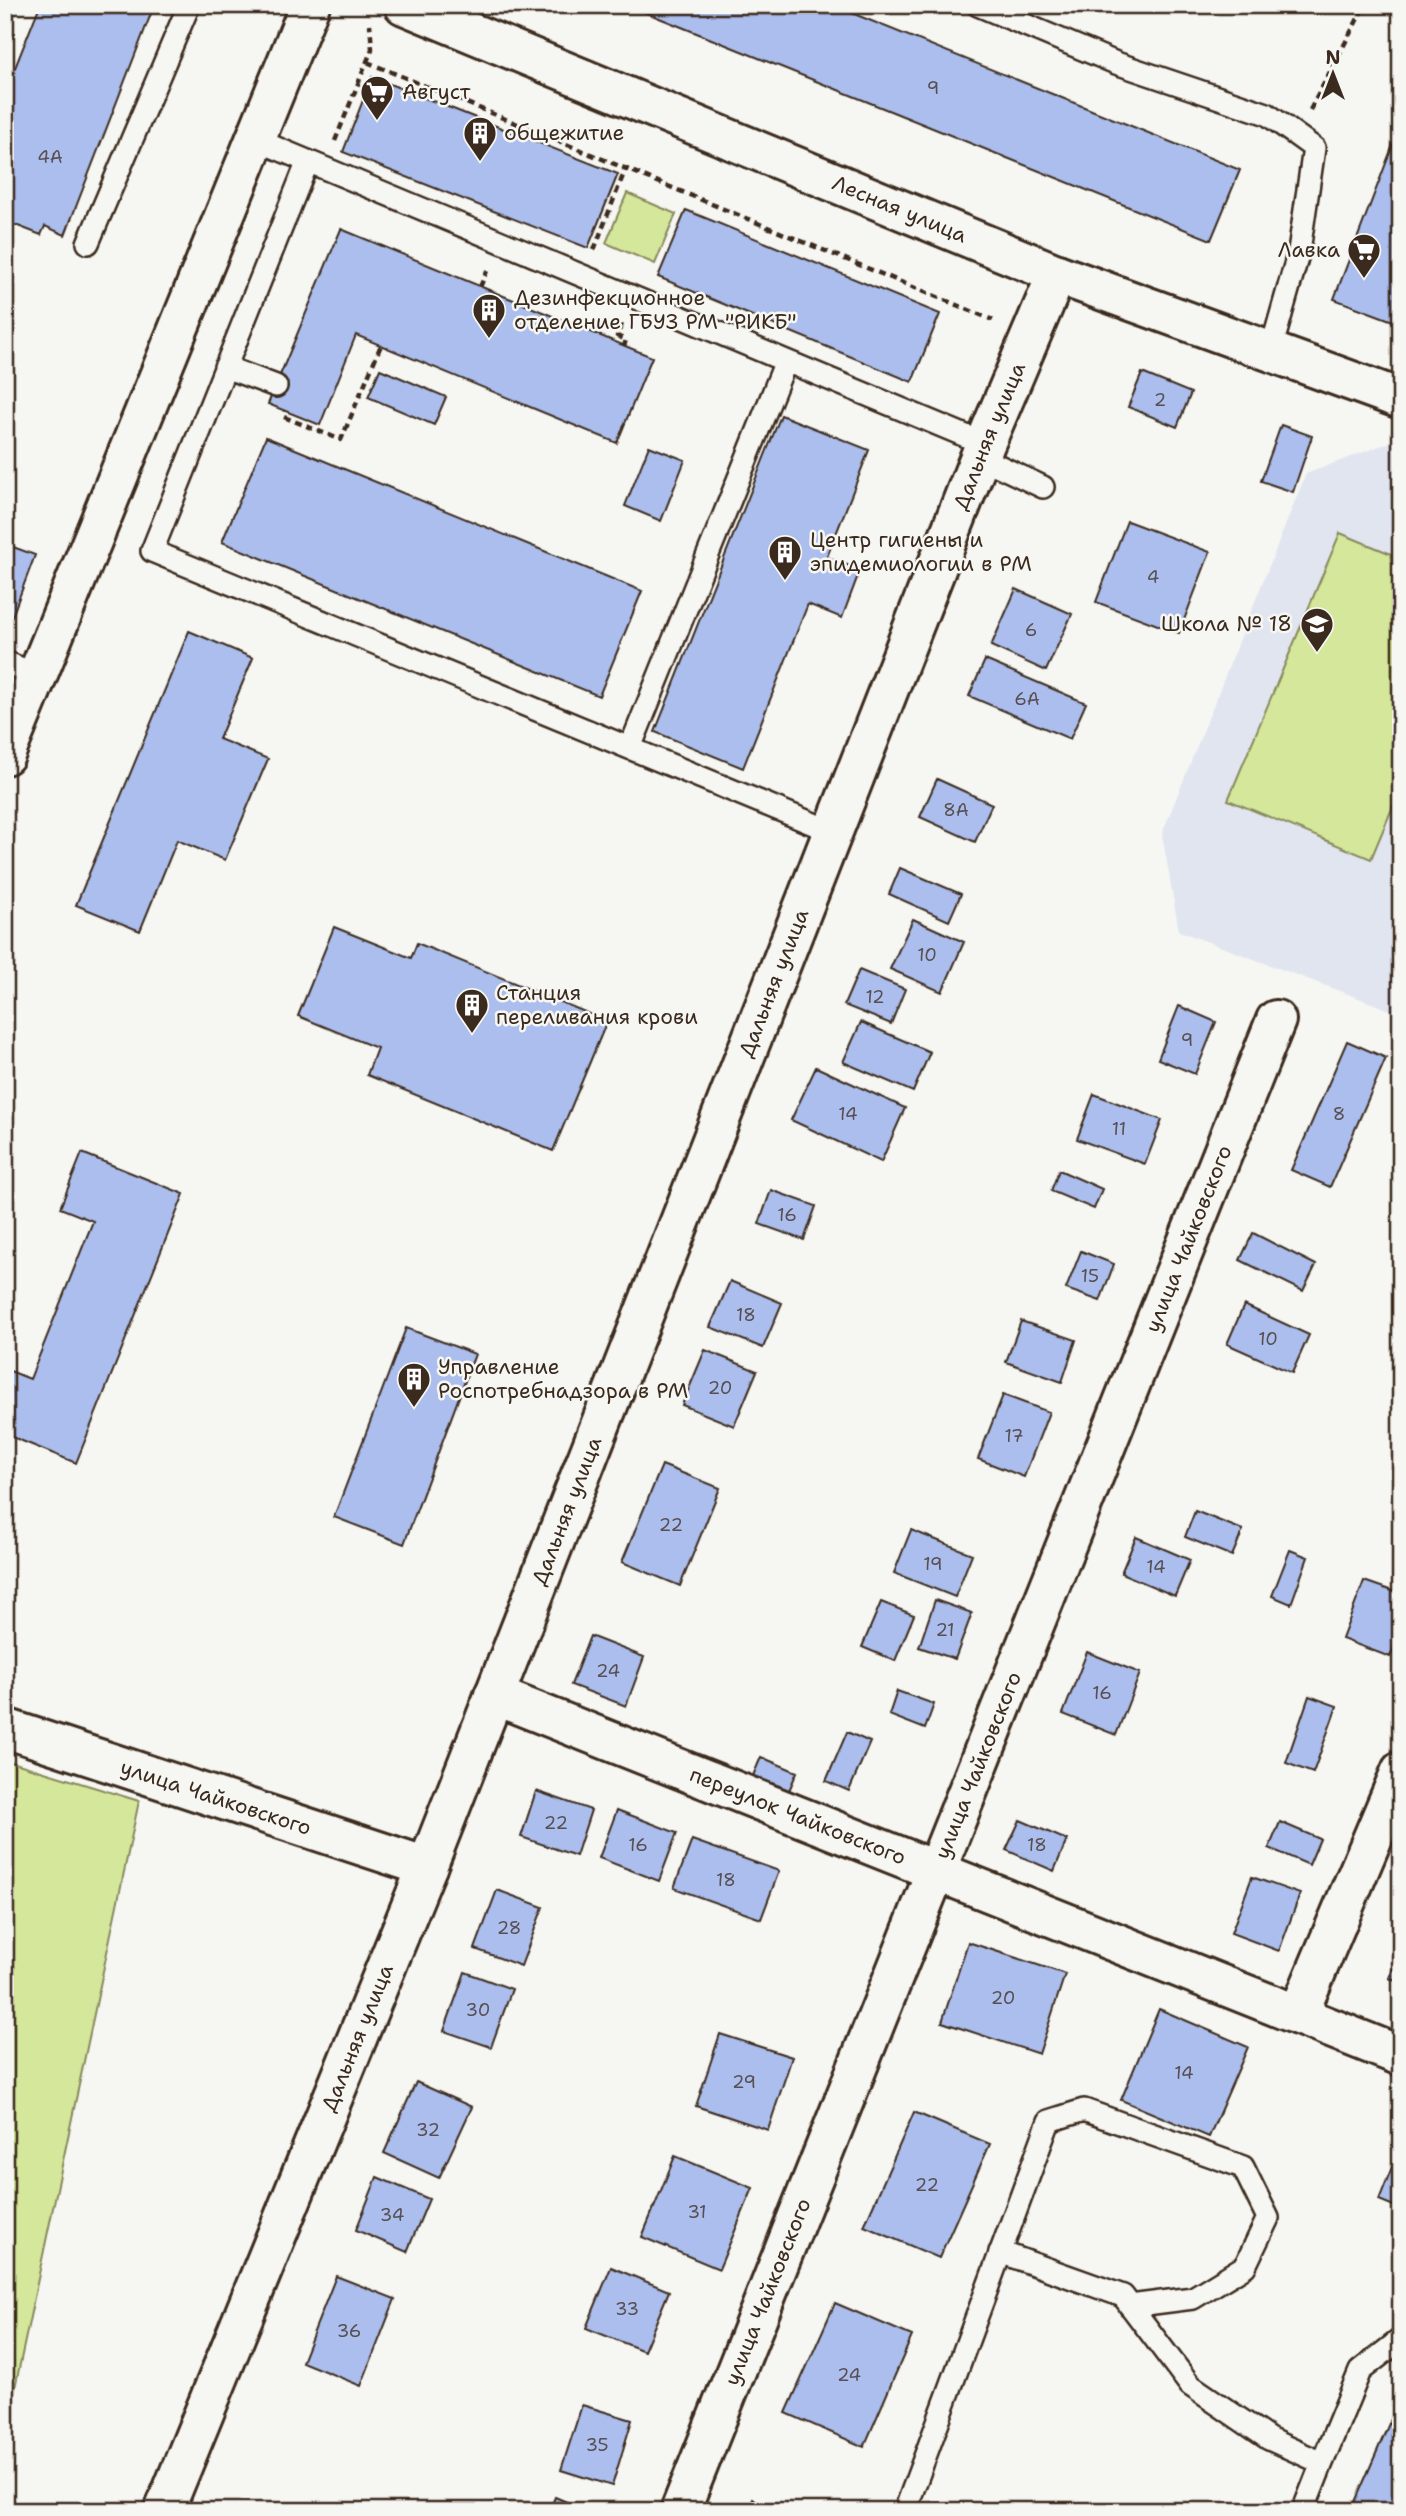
<svg xmlns="http://www.w3.org/2000/svg" width="1406" height="2516" font-family="'Shantell Sans',sans-serif">
  <style>
    .built { fill: #e0e5f0 }
    .green { fill: #d4e79b; stroke: #88885c; stroke-width: 2 }
    .building { fill: #abbeed; stroke: #3b2a1e; stroke-width: 2 }
    .lines { fill: none; stroke-linecap: round; stroke-linejoin: round }
    .service-casing { stroke: #3b2a1e; stroke-width: 26 }
    .minor-casing { stroke: #3b2a1e; stroke-width: 44 }
    .path { stroke: #3b2a1e; stroke-width: 4.5; stroke-dasharray: 7 5; stroke-linecap: butt }
    .service { stroke: #f6f6f2; stroke-width: 21 }
    .minor { stroke: #f6f6f2; stroke-width: 38 }
    .labels { text-anchor: middle; dominant-baseline: central; stroke-width: 5; stroke-linejoin: round; paint-order: stroke }
    .number-label { font-size: 18px; fill: #574f52 }
    .poi-label { font-size: 21px; fill: #3b2a1e; stroke: #f6f6f2; text-anchor: start }
    .street-label { font-size: 21px; fill: #3b2a1e; stroke: #f6f6f2 }
  </style>
  <rect width="100%" height="100%" fill="#f6f6f2"/>
  <filter id="ink" filterUnits="userSpaceOnUse"><feTurbulence type="fractalNoise" baseFrequency=".0143" numOctaves="2"/><feDisplacementMap in="SourceGraphic" scale="14" xChannelSelector="R" yChannelSelector="G"/><feConvolveMatrix kernelMatrix="1 2 1 2 8 2 1 2 1" color-interpolation-filters="sRGB"/></filter>
  <g filter="url(#ink)">
    <path class="built" d="M1401 438V1014L1179 931 1162 834 1306 474Z"/>
    <path class="green" d="M627 193 676 214 655 264 606 243Z
      M1340 533 1401 558V787L1371 859 1228 800Z
      M5 1760 139 1801 5 2435Z"/>
    <path class="building" d="M40 5H138L152 11 65 235 45 226 41 235 5 221V93Z
      M627 5H832L1240 170 1211 240Z
      M372 77 618 174 588 248 343 152Z
      M1401 124V324L1334 299Z
      M686 210 940 314 912 382 658 277Z
      M341 229 652 357 617 443 356 335 320 425 268 404Z
      M380 369 446 397 434 425 368 397Z
      M1142 373 1191 393 1177 427 1128 407Z
      M781 415 869 450 827 557 860 570 842 618 808 604 743 768 655 732Z
      M1281 425 1312 436 1293 492 1261 481Z
      M266 437 642 591 599 696 222 542Z
      M649 446 685 460 661 521 625 506Z
      M1127 521 1210 552 1179 633 1096 602Z
      M5 544 35 555 5 635Z
      M1016 589 1072 614 1046 671 991 646Z
      M189 631 253 658 219 739 268 759 225 860 177 840 140 931 76 905Z
      M985 660 1086 703 1070 739 969 696Z
      M937 779 992 804 975 842 920 817Z
      M900 868 961 894 949 921 889 894Z
      M913 919 964 942 942 992 890 969Z
      M334 927 411 958 417 943 607 1021 553 1151 367 1075 377 1048 298 1016Z
      M859 970 905 989 891 1024 844 1005Z
      M1179 1006 1216 1022 1195 1074 1158 1059Z
      M861 1022 930 1052 913 1092 843 1062Z
      M1347 1041 1386 1058 1330 1187 1291 1170Z
      M816 1067 905 1108 881 1162 791 1120Z
      M1094 1094 1162 1120 1145 1164 1077 1139Z
      M82 1153 184 1194 76 1463 5 1434V1369L30 1379 93 1221 60 1208Z
      M1059 1170 1102 1189 1094 1209 1051 1191Z
      M771 1190 816 1206 804 1240 759 1224Z
      M1253 1233 1316 1265 1303 1291 1240 1260Z
      M1081 1251 1114 1264 1100 1301 1066 1289Z
      M730 1281 782 1303 763 1348 710 1327Z
      M1244 1305 1309 1335 1292 1373 1227 1344Z
      M1021 1321 1076 1340 1062 1382 1006 1362Z
      M406 1328 475 1354 404 1544 334 1517Z
      M705 1350 757 1371 734 1426 682 1405Z
      M1003 1395 1049 1412 1024 1477 978 1459Z
      M662 1465 720 1488 680 1586 622 1562Z
      M1195 1511 1243 1530 1232 1556 1185 1537Z
      M911 1530 972 1554 955 1597 894 1573Z
      M1136 1537 1190 1560 1175 1596 1121 1573Z
      M1290 1550 1308 1557 1291 1604 1272 1596Z
      M1364 1581 1401 1594V1631L1390 1657 1342 1639Z
      M935 1600 972 1613 955 1659 919 1647Z
      M881 1602 914 1615 895 1661 862 1647Z
      M590 1636 644 1657 626 1706 571 1685Z
      M1087 1652 1140 1673 1116 1735 1063 1714Z
      M897 1691 934 1704 925 1729 889 1715Z
      M1309 1696 1337 1706 1313 1773 1286 1763Z
      M847 1732 870 1742 849 1791 826 1781Z
      M761 1757 797 1772 788 1793 752 1778Z
      M536 1791 591 1810 576 1856 521 1837Z
      M617 1810 677 1833 659 1881 599 1858Z
      M1020 1820 1067 1840 1054 1871 1006 1850Z
      M1280 1822 1320 1839 1309 1865 1269 1848Z
      M692 1840 779 1871 761 1919 674 1888Z
      M1252 1877 1300 1894 1279 1951 1231 1933Z
      M497 1890 543 1907 521 1966 475 1949Z
      M968 1942 1065 1974 1039 2054 942 2022Z
      M1401 1952V1983L1389 1978Z
      M465 1972 512 1989 491 2047 444 2031Z
      M1159 2009 1248 2047 1209 2137 1121 2100Z
      M720 2034 792 2057 768 2130 696 2106Z
      M416 2082 472 2107 439 2178 384 2153Z
      M914 2112 990 2144 939 2258 864 2226Z
      M1401 2144V2209L1379 2200Z
      M675 2156 753 2188 719 2269 642 2237Z
      M377 2177 429 2199 407 2252 356 2230Z
      M611 2267 669 2291 644 2351 586 2328Z
      M336 2276 395 2299 361 2386 302 2362Z
      M835 2303 912 2336 864 2447 786 2413Z
      M1401 2396V2511H1351Z
      M582 2405 632 2420 612 2486 561 2470Z
      M555 2497 588 2511H549Z
      M753 2499 781 2511H748Z"/>
    <g class="lines">
      <defs>
        <path id="service" d="M978 5 1116 63 1267 114 1314 148 1299 251 1271 350
          M257 140 985 444
          M308 161 152 551 833 832
          M88 243 189 5
          M225 367 276 386
          M980 457 1043 487
          M5 662 37 675
          M630 748 786 361
          M1000 2252 1123 2296 1190 2385 1269 2439 1322 2463 1303 2511
          M1322 2463 1360 2371 1401 2339
          M905 2511 1049 2121 1084 2110 1243 2167 1268 2218 1245 2266 1193 2298 1130 2306"/>
        <g id="minor">
          <path id="s1" d="M404 5 1057 274 1401 399"/>
          <path d="M5 755 310 5"/>
          <path id="s2" d="M494 1695 1401 2056"/>
          <path id="s3" d="M5 1728 427 1867"/>
          <path d="M1298 2015 1401 1771"/>
          <path id="s4" d="M164 2511 427 1867 985 444 1057 274"/>
          <path id="s5" d="M680 2511 1276 1020"/>
        </g>
      </defs>
      <use href="#service" class="service-casing"/>
      <use href="#minor" class="minor-casing"/>
      <path class="path" d="M367 62 993 320
        M1310 110 1365 5
        M335 141 372 49 370 24
        M594 250 626 168
        M480 287 487 271
        M622 324 617 336 626 340 624 346
        M284 417 341 440 381 345"/>
      <use href="#service" class="service"/>
      <use href="#minor" class="minor"/>
    </g>
  </g>
  <defs>
    <symbol id="supermarket-pin" viewBox="-11 -11 22 30"><path d="M0 17L-7.5 6A9.5 9.5 0 1 1 7.5 6Z" fill="#3b2a1e" stroke="#f6f6f2"/><path d="M-6-5.5h2.5l.6 2H6L4.5 2H-2.5L-4.4-4H-6ZM-1.5 3.2a1.3 1.3 0 1 0 .1 0ZM3 3.2a1.3 1.3 0 1 0 .1 0Z" fill="#fff"/></symbol>
    <symbol id="building-pin" viewBox="-11 -11 22 30"><path d="M0 17L-7.5 6A9.5 9.5 0 1 1 7.5 6Z" fill="#3b2a1e" stroke="#f6f6f2"/><path d="M-4-6H4V6H1V3H-1V6H-4ZM-2.5-4.3h1.7v1.8h-1.7ZM.8-4.3h1.7v1.8H.8ZM-2.5-1h1.7V.8h-1.7ZM.8-1h1.7V.8H.8Z" fill="#fff"/></symbol>
    <symbol id="school-pin" viewBox="-11 -11 22 30"><path d="M0 17L-7.5 6A9.5 9.5 0 1 1 7.5 6Z" fill="#3b2a1e" stroke="#f6f6f2"/><path d="M0-5L7-2L0 1L-7-2ZM-4 1L0 2.5L4 1V4Q0 6-4 4Z" fill="#fff"/></symbol>
  </defs>
  <g fill-rule="evenodd">
    <use href="#supermarket-pin" x="358" y="73" width="38" height="52"/>
    <use href="#building-pin" x="461" y="114" width="38" height="52"/>
    <use href="#supermarket-pin" x="1345" y="231" width="38" height="52"/>
    <use href="#building-pin" x="470" y="291" width="38" height="52"/>
    <use href="#building-pin" x="766" y="533" width="38" height="52"/>
    <use href="#school-pin" x="1298" y="605" width="38" height="52"/>
    <use href="#building-pin" x="453" y="986" width="38" height="52"/>
    <use href="#building-pin" x="395" y="1360" width="38" height="52"/>
  </g>
  <g class="labels">
    <g class="number-label">
      <text x="933" y="88">9</text>
      <text x="50" y="157">4А</text>
      <text x="1160" y="400">2</text>
      <text x="1153" y="577">4</text>
      <text x="1031" y="630">6</text>
      <text x="1027" y="699">6А</text>
      <text x="956" y="810">8А</text>
      <text x="927" y="955">10</text>
      <text x="875" y="997">12</text>
      <text x="1187" y="1040">9</text>
      <text x="848" y="1114">14</text>
      <text x="1339" y="1114">8</text>
      <text x="1119" y="1129">11</text>
      <text x="787" y="1215">16</text>
      <text x="1090" y="1276">15</text>
      <text x="746" y="1315">18</text>
      <text x="1268" y="1339">10</text>
      <text x="720" y="1388">20</text>
      <text x="1014" y="1436">17</text>
      <text x="671" y="1525">22</text>
      <text x="933" y="1564">19</text>
      <text x="1156" y="1567">14</text>
      <text x="945" y="1630">21</text>
      <text x="608" y="1671">24</text>
      <text x="1102" y="1693">16</text>
      <text x="556" y="1823">22</text>
      <text x="638" y="1845">16</text>
      <text x="1037" y="1845">18</text>
      <text x="726" y="1880">18</text>
      <text x="509" y="1928">28</text>
      <text x="1003" y="1998">20</text>
      <text x="478" y="2010">30</text>
      <text x="1184" y="2073">14</text>
      <text x="744" y="2082">29</text>
      <text x="428" y="2130">32</text>
      <text x="927" y="2185">22</text>
      <text x="697" y="2212">31</text>
      <text x="392" y="2215">34</text>
      <text x="627" y="2309">33</text>
      <text x="349" y="2331">36</text>
      <text x="849" y="2375">24</text>
      <text x="597" y="2445">35</text>
    </g>
    <g class="poi-label">
      <text x="402" y="92">Август</text>
      <text x="504" y="133">общежитие</text>
      <text x="1340" y="250" text-anchor="end">Лавка</text>
      <text x="514" y="298">Дезинфекционное<tspan x="514" dy="24">отделение ГБУЗ РМ "РИКБ"</tspan></text>
      <text x="810" y="540">Центр гигиены и<tspan x="810" dy="24">эпидемиологии в РМ</tspan></text>
      <text x="1292" y="624" text-anchor="end">Школа № 18</text>
      <text x="496" y="993">Станция<tspan x="496" dy="24">переливания крови</tspan></text>
      <text x="438" y="1367">Управление<tspan x="438" dy="24">Роспотребнадзора в РМ</tspan></text>
    </g>
    <g class="street-label">
      <text stroke="none"><textPath href="#s1" startOffset="536">Лесная улица</textPath></text>
      <text stroke="none"><textPath href="#s4" startOffset="2233">Дальняя улица</textPath></text>
      <text stroke="none"><textPath href="#s4" startOffset="1645">Дальняя улица</textPath></text>
      <text stroke="none"><textPath href="#s5" startOffset="1370">улица Чайковского</textPath></text>
      <text stroke="none"><textPath href="#s4" startOffset="1078">Дальняя улица</textPath></text>
      <text stroke="none"><textPath href="#s5" startOffset="803">улица Чайковского</textPath></text>
      <text stroke="none"><textPath href="#s3" startOffset="222">улица Чайковского</textPath></text>
      <text stroke="none"><textPath href="#s2" startOffset="327">переулок Чайковского</textPath></text>
      <text stroke="none"><textPath href="#s4" startOffset="511">Дальняя улица</textPath></text>
      <text stroke="none"><textPath href="#s5" startOffset="236">улица Чайковского</textPath></text>
    </g>
  </g>
  <rect width="1406" height="2516" fill="none" stroke="#f6f6f2" stroke-width="28"/>
  <rect x="14" y="14" width="1378" height="2488" fill="none" stroke="#3b2a1e" stroke-width="2.5" filter="url(#ink)"/>
  <g transform="translate(1333 74)" stroke="#f6f6f2" stroke-width="5" paint-order="stroke">
  <path d="M0-5L12 26L0 18L-12 26Z" fill="#3b2a1e"/>
  <text y="-10" font-size="19" font-weight="bold" text-anchor="middle" fill="#3b2a1e">N</text>
  </g>
</svg>
